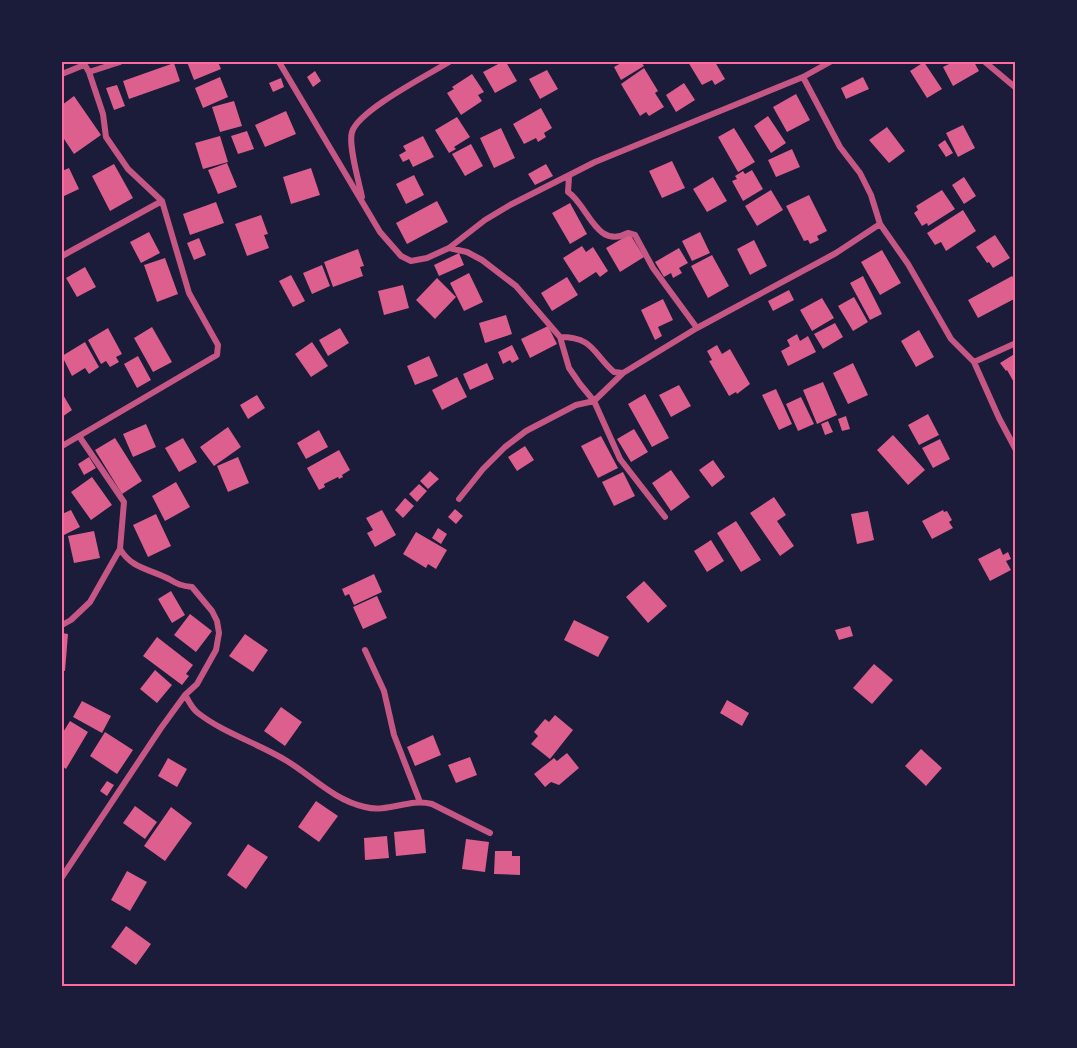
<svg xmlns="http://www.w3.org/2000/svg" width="1077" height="1048" font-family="'IBM Plex Serif',serif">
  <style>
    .building { fill: #dd5f8e }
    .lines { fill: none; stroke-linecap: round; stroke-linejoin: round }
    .minor { stroke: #c65784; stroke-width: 6 }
    .neatline { fill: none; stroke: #ff6b9d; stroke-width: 2 }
  </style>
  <rect width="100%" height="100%" fill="#1b1b3a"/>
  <path class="building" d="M187 62H218L221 69 194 80Z
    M502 62H506L517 81 495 93 483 72Z
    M623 62H641L644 66 621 80 614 67Z
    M688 62H715L725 79 715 85 712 80 702 85Z
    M924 62 942 89 927 98 910 71Z
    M953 62H974L979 71 953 86 943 67Z
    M174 63 180 81 129 99 123 81Z
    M644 68 658 91 655 93 664 107 649 116 646 112 640 116 621 84Z
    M547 70 558 89 540 99 529 79Z
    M315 71 321 81 313 87 307 77Z
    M472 74 484 92 478 95 482 101 461 115 447 93 454 89 452 87Z
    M220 77 228 97 203 108 195 88Z
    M863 77 869 89 846 99 841 88Z
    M281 78 284 87 273 92 269 83Z
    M684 83 695 100 676 112 666 95Z
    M117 85 125 106 114 110 106 88Z
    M796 94 810 120 787 132 773 107Z
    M74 96 101 135 74 154 62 136V105Z
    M234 101 242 126 220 132 212 107Z
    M541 108 552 128 544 133 546 137 538 142 536 138 524 144 513 124Z
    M286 111 296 134 265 147 255 125Z
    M768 116 786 143 771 153 754 126Z
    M457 117 470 137 454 147 456 149 449 153 435 130Z
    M963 125 975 148 958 157 946 133Z
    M887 127 905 151 889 163 869 140Z
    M501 128 515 158 494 168 480 138Z
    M734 128 755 162 738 172 718 137Z
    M247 131 254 149 238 154 231 136Z
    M220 136 228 162 203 169 195 143Z
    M423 136 434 157 413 167 409 159 403 162 399 155 406 151 403 146Z
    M945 140 953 153 946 157 938 145Z
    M471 144 483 166 465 176 452 154Z
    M792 149 800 167 776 177 768 160Z
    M672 161 685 188 662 198 649 171Z
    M227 163 237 187 218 194 208 170Z
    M114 164 133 198 110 211 92 176Z
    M546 164 553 176 535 185 528 174Z
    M69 168 79 189 62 197V171Z
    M311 168 320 195 291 204 283 177Z
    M752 170 763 189 743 201 732 181 737 179 735 176 743 171 745 174Z
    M414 175 424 195 406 204 396 184Z
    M713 177 727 201 707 212 693 189Z
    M964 177 976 196 964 204 952 185Z
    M771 190 783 210 757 226 745 206Z
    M942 190 955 209 928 226 927 223 922 226 914 213 918 210 916 206Z
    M809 195 827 231 817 236 819 240 810 244 808 240 804 241 786 206Z
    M437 201 448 222 407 244 396 223Z
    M216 202 224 223 190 235 183 214Z
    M570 203 587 234 570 244 552 213Z
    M963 210 976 231 946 251 941 242 935 245 927 233Z
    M261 215 268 234 264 235 269 248 247 256 235 224Z
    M149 232 160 253 141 263 130 242Z
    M700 232 710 253 692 261 682 241Z
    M630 234 644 257 620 272 606 248Z
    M995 235 1010 258 993 268 989 262 987 263 976 247Z
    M199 238 206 255 194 260 187 243Z
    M754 240 767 266 750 275 737 249Z
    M582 246 586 252 593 247 608 271 600 277 596 272 579 283 563 258Z
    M679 248 688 263 679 268 682 273 673 278 671 273 664 277 655 262Z
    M358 249 364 266 360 267 363 276 333 287 324 262Z
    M882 250 901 283 880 295 861 262Z
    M459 253 464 265 439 276 434 265Z
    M712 255 729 286 708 298 691 266Z
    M165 258 178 294 157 302 144 265Z
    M322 265 330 286 312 294 303 273Z
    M85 267 96 287 77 297 66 278Z
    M469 273 483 302 464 311 450 283Z
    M291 275 305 301 293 307 279 281Z
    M863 276 882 314 870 320 850 283Z
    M1012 276 1016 282V298L978 318 968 300Z
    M567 277 578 295 552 311 541 293Z
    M437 278 456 297 435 319 416 300Z
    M403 285 409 308 384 315 378 291Z
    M789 290 794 300 773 311 768 301Z
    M854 297 868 322 853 331 838 306Z
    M822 298 834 318 812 331 800 310Z
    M663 299 673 320 658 327 662 336 655 340 641 310Z
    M506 315 512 334 485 343 479 323Z
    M835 323 843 337 823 349 814 334Z
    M548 326 557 344 530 358 521 339Z
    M152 327 172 362 153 372 134 338Z
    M108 328 122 354 116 357 119 362 110 367 106 361 101 364 88 340Z
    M340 328 349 343 328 356 319 340Z
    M919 330 934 357 916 367 901 341Z
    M797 334 800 341 808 336 816 352 788 366 781 351 790 346 787 340Z
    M85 342 99 367 89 374 85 368 72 376 62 356Z
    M312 342 328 366 311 377 295 354Z
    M512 345 519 359 512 363 510 360 503 364 498 352Z
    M717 345 722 354 730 349 750 384 737 394 736 392 729 396 709 361 712 360 707 351Z
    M1016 353V386L1007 370 1006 371 1000 363Z
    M138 356 151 380 137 388 124 364Z
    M429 356 438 376 415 385 407 366Z
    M487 363 494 379 470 390 463 374Z
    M853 363 868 395 848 404 833 373Z
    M457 377 467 397 442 410 432 390Z
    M823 382 837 415 817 424 803 390Z
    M679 385 691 406 671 417 659 395Z
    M776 389 792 424 779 430 762 395Z
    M62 393 72 410 62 417Z
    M645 394 669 438 652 447 628 404Z
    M257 395 265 408 248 419 240 405Z
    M801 397 814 424 798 431 786 404Z
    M928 414 939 435 919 445 908 425Z
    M846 416 850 429 842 431 838 419Z
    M828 421 833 432 825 435 821 424Z
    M146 424 156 447 133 457 123 434Z
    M228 427 241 447 214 466 200 447Z
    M634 429 648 452 631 462 617 439Z
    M319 430 328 447 306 459 297 443Z
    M893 435 925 470 908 485 877 450Z
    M601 436 618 468 598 478 581 446Z
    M115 438 142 481 122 494 95 450Z
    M183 438 197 462 179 472 165 448Z
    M940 439 950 459 933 468 922 448Z
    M525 446 534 460 517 471 508 457Z
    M339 450 350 470 342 475 343 477 339 479 338 477 324 484 325 487 319 490 307 468Z
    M89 457 96 468 84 475 78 464Z
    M238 457 249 483 228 492 217 466Z
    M713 460 725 477 712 487 699 470Z
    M671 470 690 497 671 511 652 483Z
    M430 471 439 479 428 489 420 481Z
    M623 472 635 496 614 506 602 482Z
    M92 477 112 505 91 520 71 492Z
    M176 482 190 507 165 521 152 496Z
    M419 484 427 491 417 502 409 494Z
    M774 497 786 515 777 521 794 546 780 556 750 513Z
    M405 498 414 506 403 518 395 510Z
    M455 509 463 516 456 524 448 517Z
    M71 510 80 527 62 536V514Z
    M382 510 396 535 375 547 367 533 373 530 366 518Z
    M943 510 944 512 947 511 952 520 949 522 953 528 932 539 922 521Z
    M868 511 874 540 857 544 851 514Z
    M156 514 171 546 148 557 133 525Z
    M736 521 761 560 741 572 717 533Z
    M438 528 447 534 441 544 432 538Z
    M94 531 100 558 74 563 68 536Z
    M416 532 447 550 436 569 428 564 426 568 403 554Z
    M711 540 724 561 707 572 694 551Z
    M1000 548 1003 555 1008 552 1011 559 1006 561 1011 570 990 581 978 559Z
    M374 574 382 592 354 605 349 594 345 596 342 589Z
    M644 581 667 606 648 623 626 597Z
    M171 591 185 615 172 623 158 599Z
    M377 596 387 618 363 629 353 607Z
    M190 614 212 631 196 652 174 635Z
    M574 620 609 637 598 657 564 640Z
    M850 626 853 636 839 640 835 630Z
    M62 633 68 634 65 671 62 670Z
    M245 634 268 650 253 672 229 656Z
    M157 637 193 665 186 674 189 676 182 685 143 656Z
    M874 664 893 680 872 704 853 688Z
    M155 670 172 685 157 703 140 689Z
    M727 700 749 713 742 726 720 713Z
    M82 701 111 716 102 733 73 717Z
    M281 707 302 722 285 746 264 731Z
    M555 715 573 730 550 759 531 744 538 736 534 732 545 719 549 722Z
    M70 721 88 732 66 769 62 766V734Z
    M105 732 133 750 117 774 90 756Z
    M433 735 441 755 415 766 407 747Z
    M921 749 942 768 926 786 905 766Z
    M567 753 579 768 559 785 551 782 545 787 534 774 554 758 557 761Z
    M470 757 477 775 456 783 448 765Z
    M168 758 187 769 177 787 158 776Z
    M107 781 114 785 107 796 100 791Z
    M316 801 338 816 319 842 298 827Z
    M135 806 157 822 145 839 123 823Z
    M171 807 192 823 165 861 144 846Z
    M424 829 426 853 396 856 394 832Z
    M387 836 389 858 365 860 364 838Z
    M466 839 489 842 485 872 462 869Z
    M248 844 268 857 246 889 227 875Z
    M495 851H512V856H520V875L494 874Z
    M127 871 147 882 130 911 111 900Z
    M126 926 151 944 136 965 111 947Z"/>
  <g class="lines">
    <path class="minor" d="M279 62 380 232 401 256 411 261 427 258 449 248 485 220 510 205 595 162 803 77 830 62
      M985 62 1016 88
      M89 72 120 62
      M62 74 84 65
      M569 177 568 192C588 205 596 250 628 233L635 235 653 268 697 328
      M362 197C359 182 348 145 352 132 359 110 428 75 449 62
      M880 224 908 264 951 339 974 362 999 418 1016 450
      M449 248 467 252 482 260 516 286 560 337 569 368 580 384 594 401 620 459 665 517
      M62 256 162 201
      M560 337C594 337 593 354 614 372L623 373
      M974 362 1016 343
      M62 446 217 355 218 345 189 293 162 201 128 169 106 137 103 114 89 72 83 62
      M459 499 483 469 505 447 526 431 576 405 594 401 623 373 697 328 836 253 880 224 871 195 860 173 840 147 803 77
      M62 625 71 620 90 602 120 549 124 502 79 436
      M365 650 384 691 394 735 420 802
      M185 695C189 701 192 709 198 713 225 734 258 743 287 761 313 777 334 800 365 807 388 813 409 798 432 804L490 833
      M62 877 161 728 185 695 197 684 216 650 219 633 217 621 212 611 192 587C182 586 177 584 169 579 150 569 132 569 120 549"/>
  </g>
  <rect width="1077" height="1048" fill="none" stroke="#1b1b3a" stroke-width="126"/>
  <rect x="63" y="63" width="951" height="922" class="neatline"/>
</svg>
